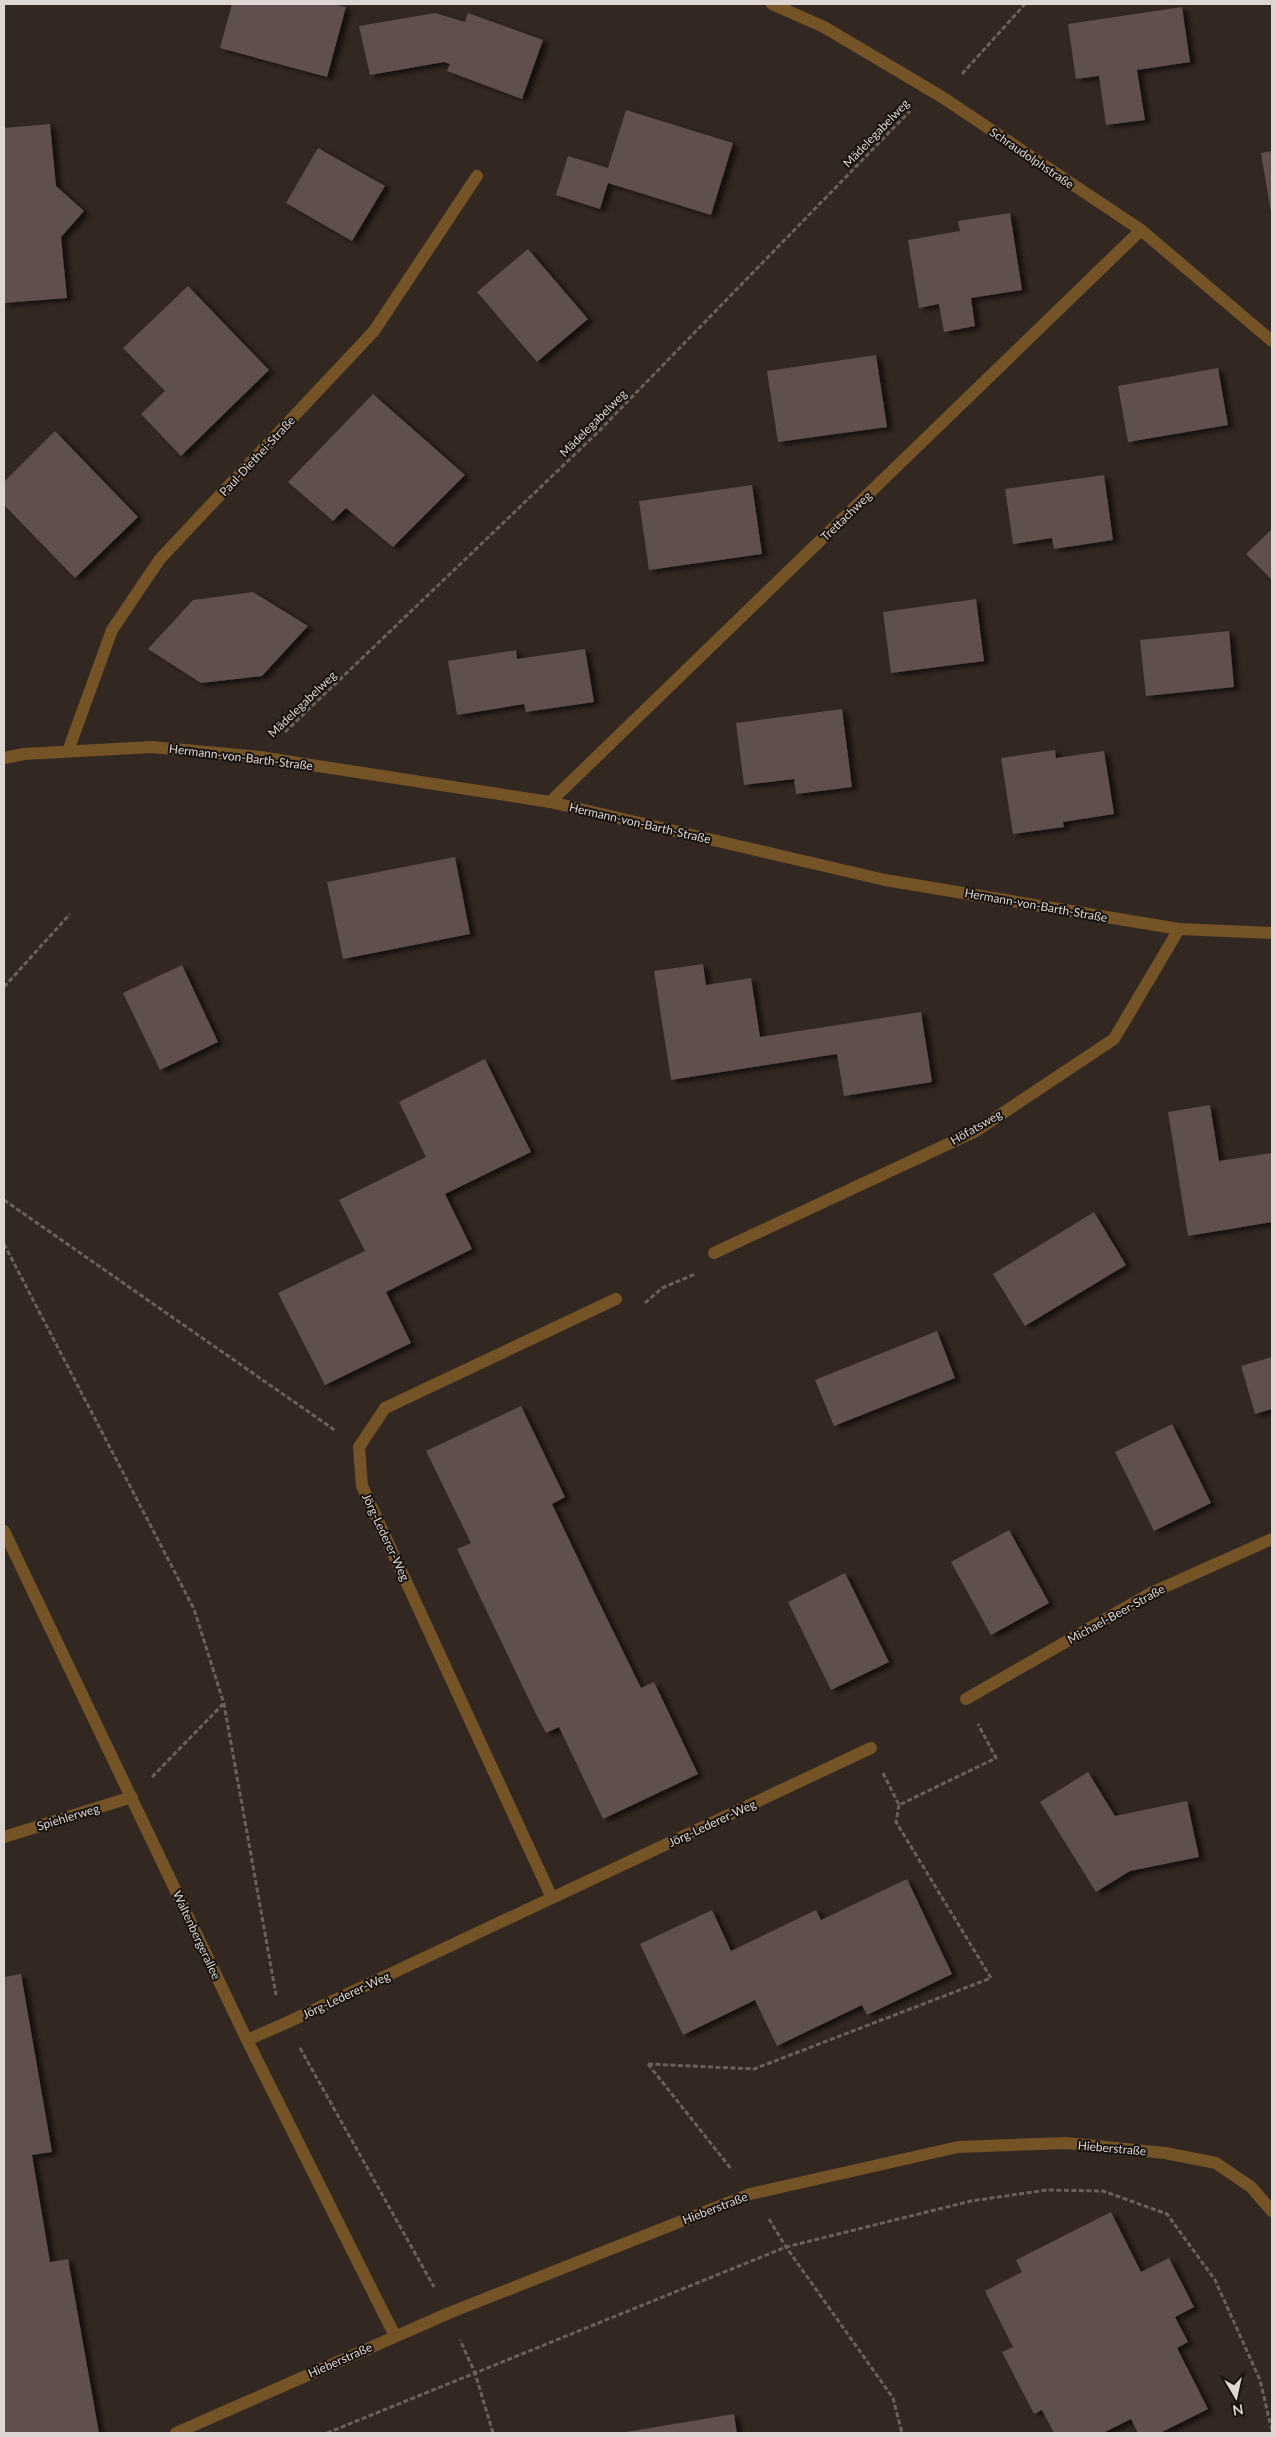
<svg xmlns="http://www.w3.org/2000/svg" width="1276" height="2437" font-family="Lato,sans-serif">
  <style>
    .building { fill: #5e4f4e; filter: url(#shadow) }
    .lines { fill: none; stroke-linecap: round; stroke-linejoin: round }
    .path { stroke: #6b605b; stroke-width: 3; stroke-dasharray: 5 2.5; stroke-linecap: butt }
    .minor { stroke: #745326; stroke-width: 12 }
    .labels { text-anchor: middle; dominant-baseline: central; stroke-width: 4; stroke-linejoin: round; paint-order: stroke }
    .street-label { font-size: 12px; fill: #ded6d2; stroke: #17120f }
  </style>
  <defs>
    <filter id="shadow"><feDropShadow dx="5.5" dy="3" stdDeviation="2.5" flood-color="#0009"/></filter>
  </defs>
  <rect width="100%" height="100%" fill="#332722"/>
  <path class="building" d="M232 4H333L346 7 327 77 220 48Z
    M1182 7 1190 62 1137 70 1145 120 1106 125 1099 76 1076 79 1068 24Z
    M435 13 465 22 468 13 543 40 522 99 447 71 450 64 444 62 370 75 359 26Z
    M626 110 733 143 711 215 608 183 600 209 556 195 568 156 608 168Z
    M50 124 56 186 84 211 61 237 67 298 4 303V128Z
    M318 148 385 186 352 241 286 203Z
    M1272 151V212H1271L1261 153Z
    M1010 213 1022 290 971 298 975 326 944 332 939 304 919 308 908 240 960 231 958 221Z
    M528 249 588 319 537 362 477 292Z
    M188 286 269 370 181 456 141 414 165 391 123 348Z
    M876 355 887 427 778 442 767 371Z
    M1218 368 1228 425 1128 442 1118 386Z
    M373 394 465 475 393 547 346 508 333 521 288 482Z
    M55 431 138 517 75 578 4 505V482Z
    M1104 475 1113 540 1054 549 1052 538 1013 544 1005 489Z
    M752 485 762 554 649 570 639 501Z
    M1272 529V580L1246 554Z
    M253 592 308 626 262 676 201 683 148 649 193 600Z
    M976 599 984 661 891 673 883 612Z
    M1229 631 1234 687 1146 696 1140 640Z
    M585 649 594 702 526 712 524 704 457 715 448 661 516 650 517 659Z
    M842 709 852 787 796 794 794 779 744 785 736 723Z
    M1055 750 1056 758 1104 751 1114 814 1063 822 1064 827 1013 834 1001 758Z
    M455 857 470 934 343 959 327 882Z
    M703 964 706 985 751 978 760 1037 921 1012 932 1082 844 1096 837 1054 671 1080 654 971Z
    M182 965 218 1042 160 1070 123 993Z
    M485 1059 531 1152 445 1194 472 1249 386 1292 411 1343 325 1385 278 1293 365 1251 339 1200 426 1157 399 1102Z
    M1210 1105 1219 1161 1272 1153V1222L1188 1236 1168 1112Z
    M1094 1212 1126 1265 1025 1326 993 1274Z
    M937 1331 955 1378 834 1426 815 1380Z
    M1272 1357V1409L1255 1414 1241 1366Z
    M521 1406 565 1497 552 1504 596 1596 641 1688 654 1682 698 1774 603 1819 559 1727 546 1733 533 1708 457 1549 471 1543 426 1451Z
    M1172 1424 1211 1503 1154 1531 1115 1452Z
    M1009 1530 1049 1603 991 1635 951 1562Z
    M845 1573 889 1662 831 1690 788 1602Z
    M1088 1772 1115 1816 1187 1801 1199 1857 1130 1871 1096 1892 1040 1802Z
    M907 1879 952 1974 867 2015 862 2005 777 2046 755 2000 683 2035 640 1944 712 1910 731 1951 816 1910 821 1920Z
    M21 1974 52 2152 32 2155 50 2262 68 2259 99 2433H4V1977Z
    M1111 2212 1141 2272 1169 2258 1194 2307 1175 2317 1188 2342 1177 2348 1208 2409 1160 2433H1138L1131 2419 1103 2433H1054L1042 2410 1034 2414 1002 2352 1013 2347 985 2291 1022 2272 1016 2260Z
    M734 2414 737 2433H626V2432Z"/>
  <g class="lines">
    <path class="path" d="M962 74 1025 4
      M285 732 596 434 910 111
      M4 987 70 914
      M4 1200 336 1431
      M4 1244 194 1609 224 1704 276 1995
      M645 1303 662 1288 695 1274
      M883 1773 899 1805 996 1758 978 1724
      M152 1777 223 1704
      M300 2048 434 2287
      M648 2064 754 2069 991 1978 896 1822 899 1805
      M648 2064 732 2170
      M769 2219 786 2247 893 2398 902 2433
      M327 2433 475 2373 460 2340
      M493 2433 475 2373 786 2247 971 2201 1047 2190 1103 2191 1167 2214 1215 2280 1260 2380 1272 2431"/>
    <path class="minor" d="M772 4 824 27 942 97 1141 230 1272 341
      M68 751 112 630 160 559 374 331 477 176
      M4 758 24 754 152 747 260 757 550 802 885 880 1179 929 1272 933
      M550 802 1141 230
      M714 1253 976 1131 1114 1039 1179 929
      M4 1531 247 2040 395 2336
      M966 1699 1151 1593 1272 1539
      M4 1837 132 1797
      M552 1898 362 1486 359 1447 385 1408 616 1299
      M247 2040 286 2023 871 1748
      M176 2433 449 2313 750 2194 958 2147 1066 2143 1165 2153 1216 2163 1251 2187 1272 2211"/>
  </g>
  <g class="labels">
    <g class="street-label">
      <text transform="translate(876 133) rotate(-46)">Mädelegabelweg</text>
      <text transform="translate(1032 158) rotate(34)">Schraudolphstraße</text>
      <text transform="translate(593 423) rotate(-45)">Mädelegabelweg</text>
      <text transform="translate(257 456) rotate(-47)">Paul-Diethei-Straße</text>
      <text transform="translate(846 516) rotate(-44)">Trettachweg</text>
      <text transform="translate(302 704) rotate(-44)">Mädelegabelweg</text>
      <text transform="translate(241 757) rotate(7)">Hermann-von-Barth-Straße</text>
      <text transform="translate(640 823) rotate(13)">Hermann-von-Barth-Straße</text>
      <text transform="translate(1036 905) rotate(10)">Hermann-von-Barth-Straße</text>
      <text transform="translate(976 1127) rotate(-30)">Höfatsweg</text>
      <text transform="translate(386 1537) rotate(65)">Jörg-Lederer-Weg</text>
      <text transform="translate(1116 1614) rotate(-29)">Michael-Beer-Straße</text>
      <text transform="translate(68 1817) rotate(-17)">Spiehlerweg</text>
      <text transform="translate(712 1823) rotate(-25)">Jörg-Lederer-Weg</text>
      <text transform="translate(197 1935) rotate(65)">Waltenbergerallee</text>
      <text transform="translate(346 1995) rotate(-25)">Jörg-Lederer-Weg</text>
      <text transform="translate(1112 2148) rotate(5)">Hieberstraße</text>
      <text transform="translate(715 2208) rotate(-21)">Hieberstraße</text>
      <text transform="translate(340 2360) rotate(-24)">Hieberstraße</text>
    </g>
  </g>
  <rect width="1276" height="2437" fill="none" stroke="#ded6d2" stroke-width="10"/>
  <g transform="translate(1236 2397) rotate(171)" stroke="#17120f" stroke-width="4" paint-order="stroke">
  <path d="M0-4L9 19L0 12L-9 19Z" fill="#ded6d2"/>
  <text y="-8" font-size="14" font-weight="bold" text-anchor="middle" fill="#ded6d2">N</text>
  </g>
</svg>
